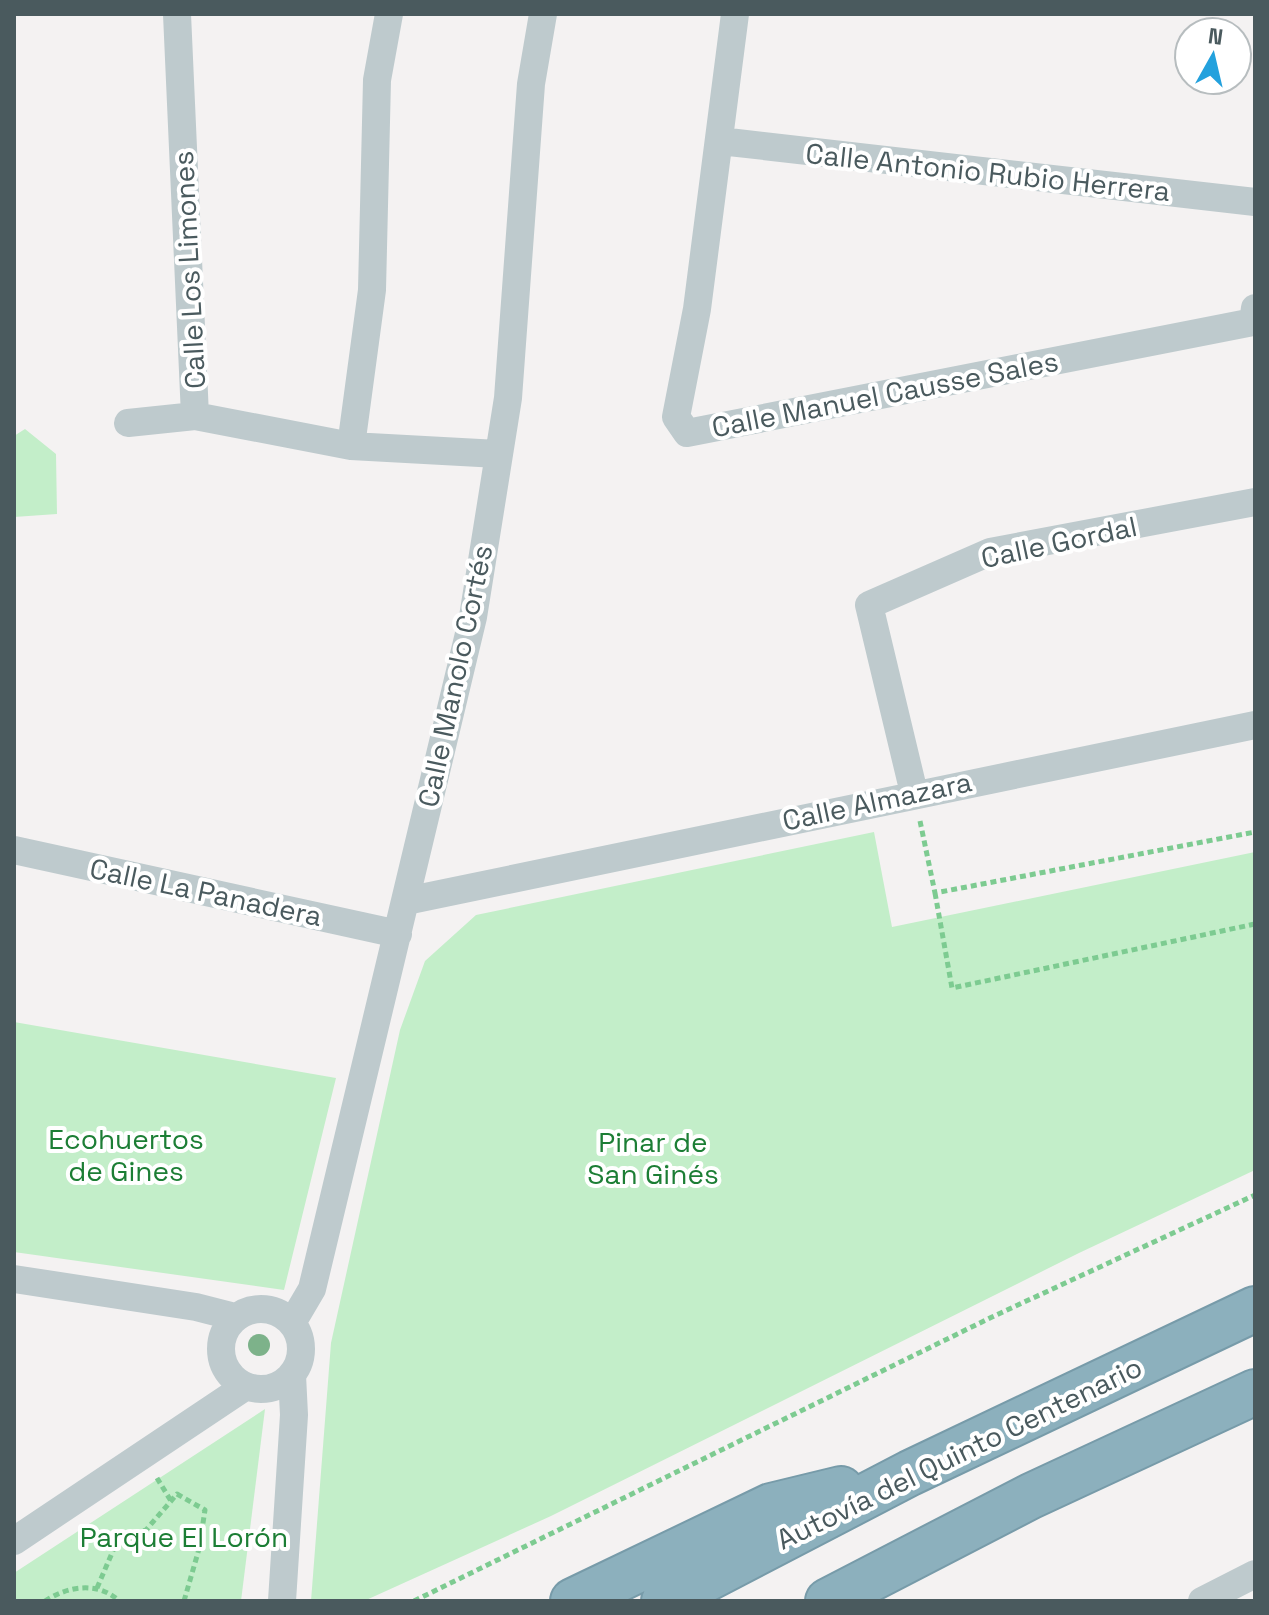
<svg xmlns="http://www.w3.org/2000/svg" width="1269" height="1615" font-family="'Space Grotesk',sans-serif">
  <style>
    .green { fill: #c3eec9 }
    .lines { fill: none; stroke-linecap: round; stroke-linejoin: round }
    .highway-casing { stroke: #779ba9; stroke-width: 48 }
    .path { stroke: #7dcb91; stroke-width: 5; stroke-dasharray: 6 4; stroke-linecap: butt }
    .street { stroke: #becacd; stroke-width: 28 }
    .highway { stroke: #8cb0bd; stroke-width: 44 }
    .tree { fill: #7db28a }
    .labels { text-anchor: middle; dominant-baseline: central; stroke-width: 8; stroke-linejoin: round; paint-order: stroke }
    .street-label { font-size: 28px; fill: #4a5a5e; stroke: #fff }
    .park-label { font-size: 28px; fill: #1c7e35; stroke: #fff }
  </style>
  <rect width="100%" height="100%" fill="#f4f2f2"/>
  <path class="green" d="M25 429 56 454 57 514 14 517V436Z
    M874 832 892 927 1255 852V1170L1079 1253 551 1516 364 1601H311L331 1343 400 1030 425 961 476 915Z
    M14 1022 336 1078 284 1290 14 1252Z
    M265 1409 241 1601H14V1573Z"/>
  <g class="lines">
    <defs>
      <path id="highway" d="M573 1601 771 1506 841 1489
        M664 1601 910 1473 1255 1309
        M828 1601 1031 1496 1255 1392"/>
    </defs>
    <use href="#highway" class="highway-casing"/>
    <path class="path" d="M920 821 935 893 1255 832
      M935 893 952 988 1255 924
      M157 1478 171 1501
      M97 1588 118 1539 146 1530 177 1494 205 1510 199 1549 184 1601
      M45 1601C68 1586 98 1581 119 1601
      M414 1601 992 1317 1255 1195"/>
    <path class="street" d="M177 14 195 416
      M735 14 697 309 676 417 687 433 1253 322 1255 308
      M720 141 1255 202
      M128 423 195 416 351 446 498 454
      M351 446 372 290 377 80 389 14
      M914 793 869 605 990 552 1255 502
      M14 850 398 934
      M406 901 1255 725
      M14 1279 196 1307 235 1317
      M221 1349a40 40 0 1 1 80 0a40 40 0 1 1-80 0Z
      M292 1323 312 1289 473 617 508 398 531 84 543 14
      M14 1541 246 1386
      M282 1601 294 1415 292 1375
      M1202 1601 1255 1574"/>
    <use href="#highway" class="highway"/>
  </g>
  <circle class="tree" cx="259" cy="1345" r="11"/>
  <g class="labels">
    <g class="street-label">
      <text transform="translate(988 172) rotate(6)">Calle Antonio Rubio Herrera</text>
      <text transform="translate(189 270) rotate(-93)">Calle Los Limones</text>
      <text transform="translate(885 394) rotate(-11)">Calle Manuel Causse Sales</text>
      <text transform="translate(1059 542) rotate(-12)">Calle Gordal</text>
      <text transform="translate(455 676) rotate(-78)">Calle Manolo Cortés</text>
      <text transform="translate(877 801) rotate(-12)">Calle Almazara</text>
      <text transform="translate(206 892) rotate(12)">Calle La Panadera</text>
      <text transform="translate(959 1453) rotate(-26)">Autovía del Quinto Centenario</text>
    </g>
    <g class="park-label">
      <text x="126" y="1139">Ecohuertos<tspan x="126" dy="32">de Gines</tspan></text>
      <text x="653" y="1142">Pinar de<tspan x="653" dy="32">San Ginés</tspan></text>
      <text x="184" y="1537">Parque El Lorón</text>
    </g>
  </g>
  <rect width="1269" height="1615" fill="none" stroke="#4a5a5e" stroke-width="32"/>
  <g transform="translate(1213 56) rotate(8)"><circle r="38" fill="#ffffff" stroke="#b7bdbf" stroke-width="2"/>
  <path d="M0-6L14 30L0 20L-14 30Z" fill="#23a1dd"/>
  <text y="-12" font-size="22" font-weight="bold" text-anchor="middle" fill="#4a5a5e">N</text>
  </g>
</svg>
